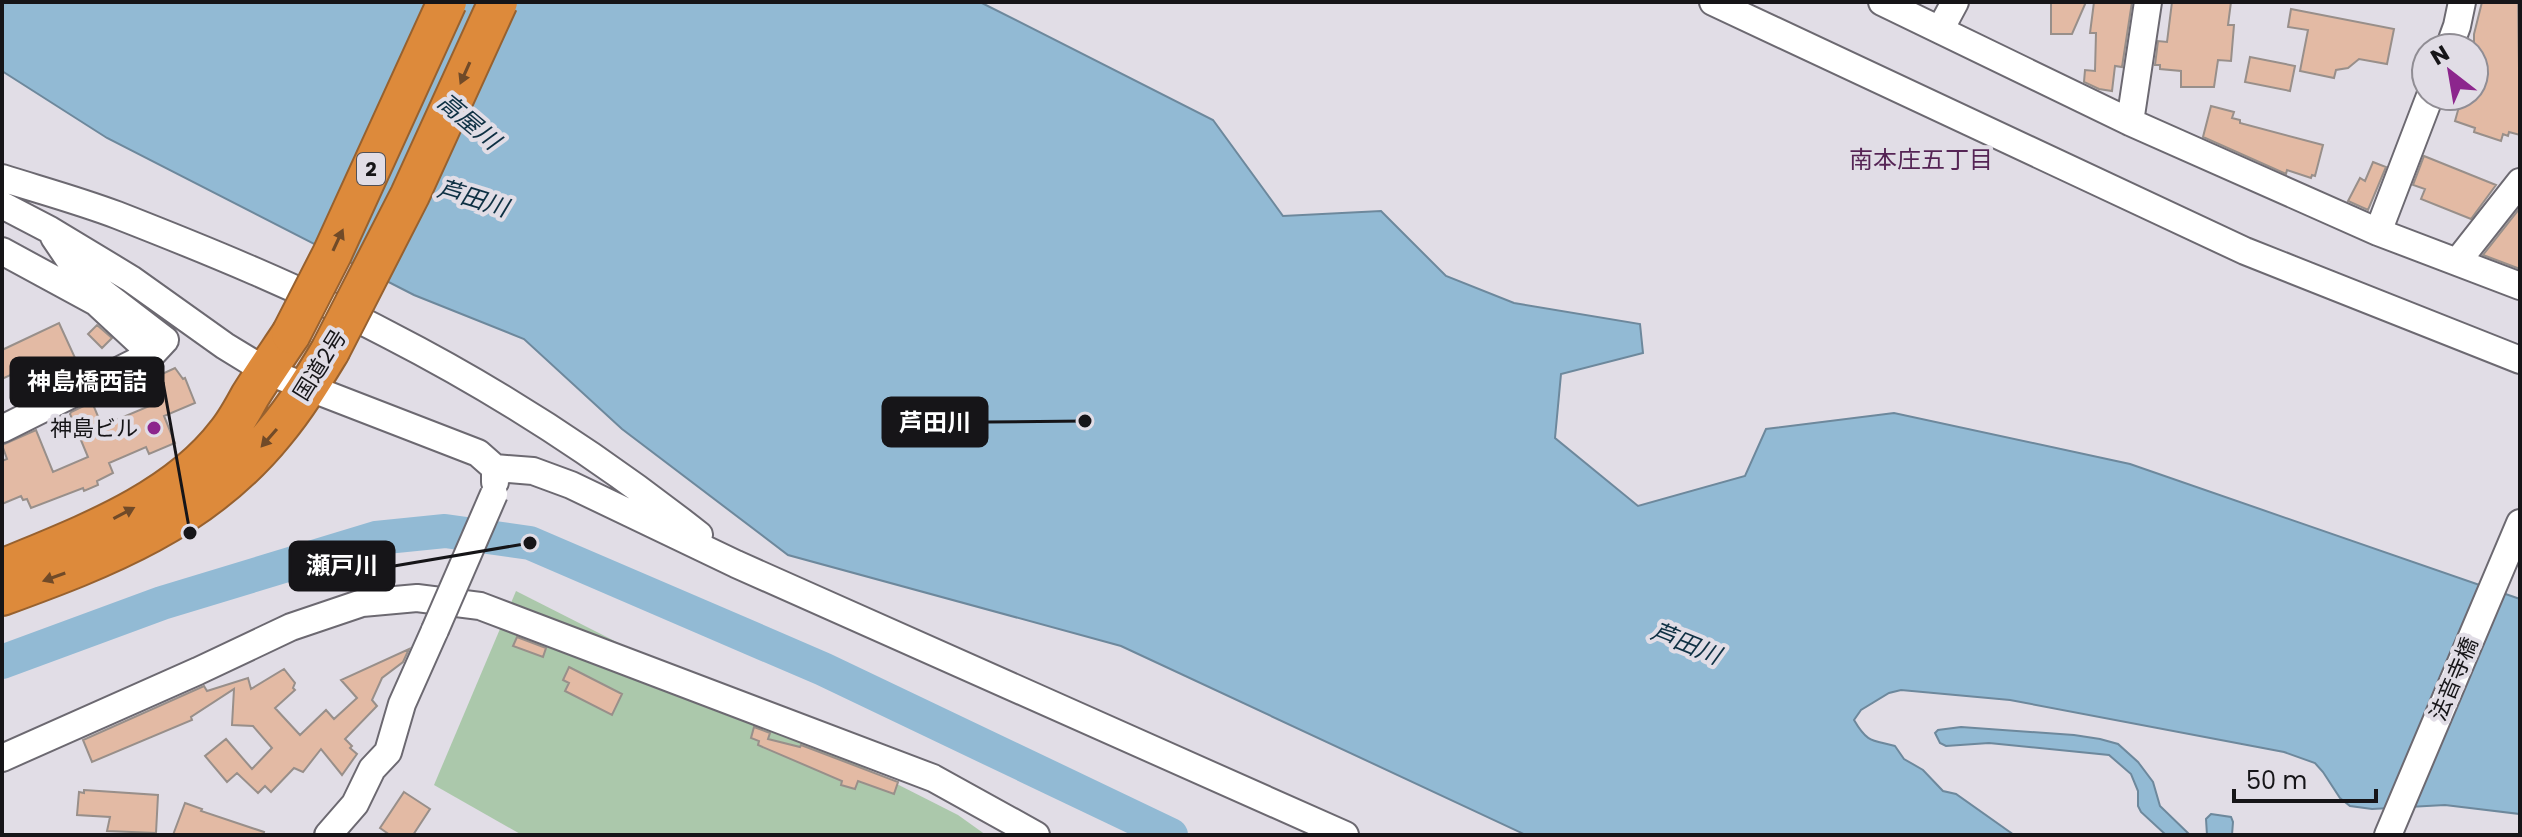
<svg xmlns="http://www.w3.org/2000/svg" width="2522" height="837" font-family="Poppins,'Noto Sans JP',sans-serif">
  <style>
    .green { fill: #abc8ab }
    .water { fill: #92bad4; stroke: #6d889c; stroke-width: 2 }
    .lines { fill: none; stroke-linecap: round; stroke-linejoin: round }
    .river { stroke: #92bad4; stroke-width: 34 }
    .building { fill: #e3baa4; stroke: #988f8a; stroke-width: 2 }
    .minor-casing { stroke: #6c6971; stroke-width: 30 }
    .highway-casing { stroke: #97612f; stroke-width: 42 }
    .minor { stroke: #fff; stroke-width: 26 }
    .highway { stroke: #dd8a3b; stroke-width: 38 }
    .minor-bridge-casing { stroke: #6c6971; stroke-width: 30; stroke-linecap: butt }
    .highway-bridge-casing { stroke: #97612f; stroke-width: 42; stroke-linecap: butt }
    .minor-bridge { stroke: #fff; stroke-width: 26 }
    .highway-bridge { stroke: #dd8a3b; stroke-width: 38 }
    .oneway { fill: #704a28 }
    .poi-dot { fill: #8c268d; stroke: #e1dde6; stroke-width: 3 }
    .labels { text-anchor: middle; dominant-baseline: central; stroke-width: 8; stroke-linejoin: round; paint-order: stroke }
    .shield { fill: #e1dde6; stroke: #535156; stroke-width: 2 }
    .shield-label { font-size: 20px; font-weight: bold; fill: #161518 }
    .street-label { font-size: 22px; fill: #161518; stroke: #e1dde6 }
    .poi-label { font-size: 22px; fill: #161518; stroke: #e1dde6; text-anchor: end }
    .water-label { font-size: 24px; font-style: italic; fill: #0e3043; stroke: #e1dde6 }
    .neighbourhood-label { font-size: 24px; fill: #552455; stroke: #e1dde6 }
    .leader { fill: none; stroke: #161518; stroke-width: 3 }
    .callout-dot { fill: #161518; stroke: #e1dde6; stroke-width: 3 }
    .callout { fill: #161518; stroke: #161518; stroke-width: 3 }
    .callout-label { font-size: 24px; text-anchor: middle; font-weight: bold; fill: #fff }
  </style>
  <rect width="100%" height="100%" fill="#e1dde6"/>
  <path class="green" d="M516 591 958 815 986 835H522L434 785Z"/>
  <path class="water" d="M2 2H980L1213 120 1283 216 1381 211 1446 276 1514 303 1640 324 1643 353 1561 374 1555 438 1638 506 1745 476 1766 429 1894 413 2130 464 2520 599V814L2445 805 2372 809 2350 806 2340 798 2323 772 2315 763 2284 752 2010 700 1901 690 1889 693 1861 710 1854 720C1868 744 1873 740 1895 746L1904 759 1923 770 1943 791 1956 794 2014 835H1526L1121 646 788 555 622 429 524 339 414 295 107 138 2 71Z
    M1961 727 2074 735 2100 739 2118 744 2138 762 2153 782 2160 806 2190 835H2166L2141 812 2138 806V791L2131 774 2109 755 1989 743 1946 746 1940 743 1935 733 1938 730Z
    M2211 814 2231 817 2233 822 2232 835H2207L2206 819Z"/>
  <g class="lines">
    <path class="river" d="M2 662 162 603 376 538 445 531 530 543 823 669 1171 835"/>
  </g>
  <path class="building" d="M2051 2H2086L2072 34H2051Z
    M2094 2H2132L2122 67 2115 66 2112 91 2099 89 2084 82 2085 70 2095 71 2096 33H2090Z
    M2172 2H2231L2228 25H2234L2231 61 2218 60 2214 87H2181V71L2160 69V65H2155L2158 41 2167 42Z
    M2482 2H2518L2520 135 2509 132 2508 136 2503 134 2501 141 2474 132 2475 128 2455 121 2462 96H2474V34Z
    M2291 9 2394 29 2387 64 2359 59 2348 68 2336 70 2334 78 2300 71 2308 30 2288 27Z
    M2250 57 2295 66 2290 91 2245 82Z
    M2211 106 2234 112 2232 118 2240 120V123L2323 145 2315 176 2312 175 2311 178 2287 170 2286 174 2203 137Z
    M2424 156 2496 185 2471 219 2421 199 2425 189 2413 185Z
    M2373 162 2386 167 2368 210 2348 201 2360 178 2365 181Z
    M2520 208V269L2483 255Z
    M59 323 76 360 72 361 76 369 61 376 62 379 44 388 32 365 2 379V350Z
    M97 325 112 338 102 348 88 334Z
    M175 368 183 379 185 378 195 403 164 416 175 443 149 454 146 447 109 463 113 473 97 481 98 485 84 491 83 488 31 508 27 499 23 500 21 496 2 504V461L7 459 2 445 36 430 53 472 88 457 70 414 71 412 92 402 102 426 159 402 149 380Z
    M517 637 546 648 543 657 513 646Z
    M409 649 403 662 382 678 372 700 377 706 345 739 352 746 350 748 357 754 342 775 321 749 303 772 294 768 271 792 265 786 258 793 237 773 227 782 205 756 226 739 252 769 272 748 253 726 232 725 234 689 191 717 192 720 92 762 83 740 204 686 207 691 248 678 251 689 284 669 295 683 293 688 295 690 275 708 300 735 326 710 334 719 357 698 341 680Z
    M569 667 622 694 612 715 565 691 569 683 563 680Z
    M754 727 770 733 768 739 800 747 801 745 898 782 894 794 858 781 855 789 841 785 842 781 758 745 759 741 751 738Z
    M84 790 158 795 156 833 107 831 110 817 77 815 79 792 84 793Z
    M404 792 430 809 413 835H390L380 828Z
    M185 803 202 809 201 811 264 832 263 835H173Z"/>
  <g class="lines">
    <defs>
      <path id="minor" d="M1713 2 2245 251 2520 360
        M1882 2 2130 122 2378 232 2520 286
        M1940 30 1955 2
        M2449 48 2457 26 2462 2
        M2130 122 2148 2
        M2 178C40 190 80 201 117 215 209 251 302 289 389 335 498 391 603 459 699 535
        M2 205 50 230 131 279 225 346 266 371 478 453 495 468V482
        M2378 232 2430 96
        M54 237 79 274 165 340 152 354
        M2 251 96 302 152 354 2 429
        M2457 262 2520 182
        M495 468 533 471 571 485 736 564 1345 835
        M2 758 198 671 291 627 362 603 417 598 480 606 933 778 1036 835
        M328 835 355 804 372 769 388 752 402 704 435 630
        M2388 835 2520 523"/>
      <path id="highway" d="M2 569C80 536 174 503 227 433 236 422 243 409 250 396 263 375 277 355 291 334
        M2 596C106 558 203 521 275 432 296 407 313 379 330 351"/>
    </defs>
    <use href="#minor" class="minor-casing"/>
    <use href="#highway" class="highway-casing"/>
    <use href="#minor" class="minor"/>
    <use href="#highway" class="highway"/>
    <defs>
      <path id="minor-bridge" d="M435 630 494 494"/>
      <path id="highway-bridge" d="M291 334 332 254 447 2
        M330 351 410 195 498 2"/>
    </defs>
    <use href="#minor-bridge" class="minor-bridge-casing"/>
    <use href="#highway-bridge" class="highway-bridge-casing"/>
    <use href="#minor-bridge" class="minor-bridge"/>
    <use href="#highway-bridge" class="highway-bridge"/>
  </g>
  <defs><path id="oneway-solid" d="M-6-.8H1V-3.2L6.5 0L1 3.2V.8H-6Z" transform="scale(2)"/></defs>
  <g class="oneway">
    <use href="#oneway-solid" transform="translate(465 73) rotate(114)"/>
    <use href="#oneway-solid" transform="translate(338 240) rotate(-65)"/>
    <use href="#oneway-solid" transform="translate(269 438) rotate(131)"/>
    <use href="#oneway-solid" transform="translate(124 513) rotate(-28)"/>
    <use href="#oneway-solid" transform="translate(54 577) rotate(160)"/>
  </g>
  <circle class="poi-dot" cx="154" cy="428" r="8"/>
  <g class="labels">
    <rect class="shield" x="357" y="153" width="28" height="32" rx="6"/>
    <g class="shield-label">
      <text x="371" y="169">2</text>
    </g>
    <g class="street-label">
      <text transform="translate(320 365) rotate(-58)">国道2号</text>
      <text transform="translate(2454 679) rotate(-67)">法音寺橋</text>
    </g>
    <g class="poi-label">
      <text x="138" y="428">神島ビル</text>
    </g>
    <g class="water-label">
      <text transform="translate(469 121) rotate(40)">高屋川</text>
      <text transform="translate(473 198) rotate(17)">芦田川</text>
      <text transform="translate(1686 643) rotate(22)">芦田川</text>
    </g>
    <g class="neighbourhood-label">
      <text x="1921" y="159">南本庄五丁目</text>
    </g>
  </g>
  <path class="leader" d="M190 533L163 382M1085 421L987 422M530 543L394 566"/>
  <g class="callout-dot">
    <circle cx="190" cy="533" r="8"/>
    <circle cx="1085" cy="421" r="8"/>
    <circle cx="530" cy="543" r="8"/>
  </g>
  <g class="callout">
    <rect x="11" y="358" width="152" height="48" rx="8"/>
    <rect x="883" y="398" width="104" height="48" rx="8"/>
    <rect x="290" y="542" width="104" height="48" rx="8"/>
  </g>
  <g class="callout-label">
    <text x="87" y="390">神島橋西詰</text>
    <text x="935" y="431">芦田川</text>
    <text x="342" y="574">瀬戸川</text>
  </g>
  <rect width="2522" height="837" fill="none" stroke="#161518" stroke-width="8"/>
  <g transform="translate(2450 72) rotate(329)"><circle r="38" fill="#e1dde6" stroke="#908d94" stroke-width="2"/>
  <path d="M0-6L14 30L0 20L-14 30Z" fill="#8c268d"/>
  <text y="-12" font-size="22" font-weight="bold" text-anchor="middle" fill="#161518">N</text>
  </g>
  <path d="M2234 789v12h142v-12" fill="none" stroke="#161518" stroke-width="4"/>
  <text x="2246" y="789" font-size="24" fill="#161518" stroke="#e1dde6" stroke-width="6" paint-order="stroke">50 m</text>
</svg>
